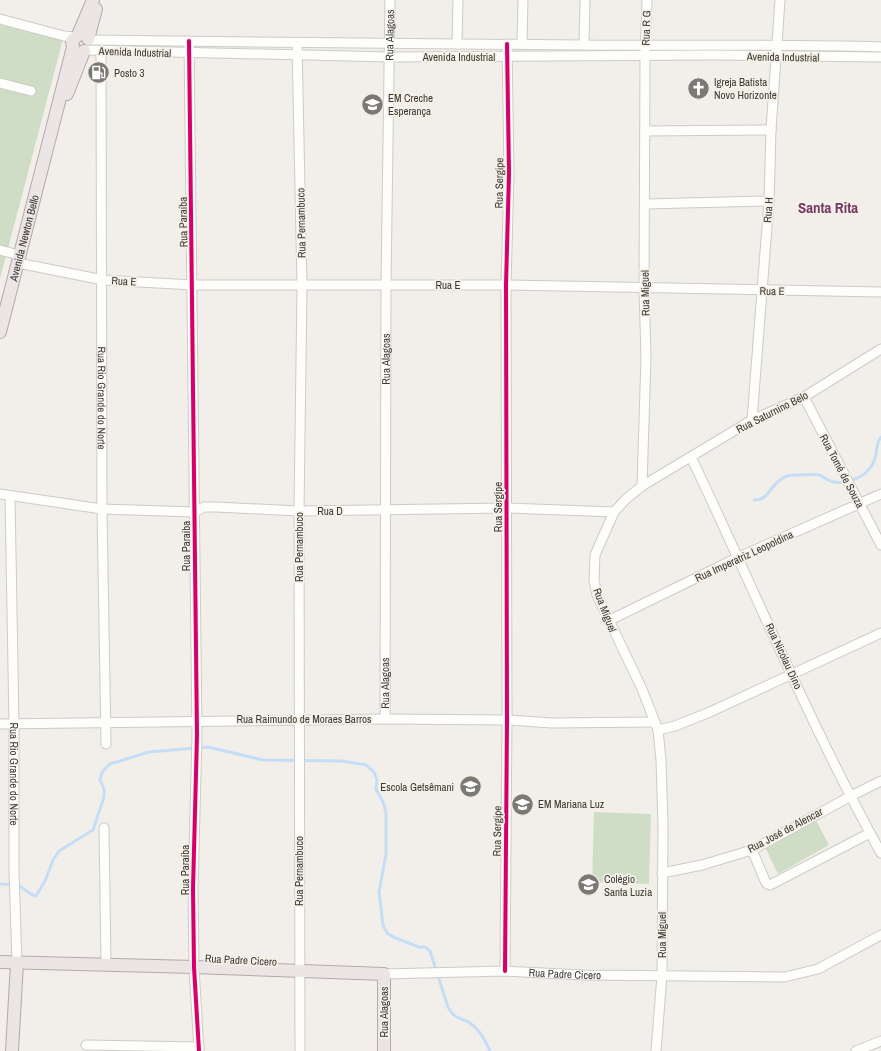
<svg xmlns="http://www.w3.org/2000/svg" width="881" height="1051" font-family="'Archivo Narrow',sans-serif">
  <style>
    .green { fill: #d0ddc6 }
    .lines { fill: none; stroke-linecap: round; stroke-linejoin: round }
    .stream { stroke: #c5def6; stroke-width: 3 }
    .minor-casing { stroke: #cdcbc7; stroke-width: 11 }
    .major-casing { stroke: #b4a9a8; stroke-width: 14 }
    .minor { stroke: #fdfdfc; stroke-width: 9 }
    .major { stroke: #ebe5e6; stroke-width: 12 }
    .cycleway-casing { stroke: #f5f0e6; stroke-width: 6 }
    .cycleway { stroke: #d6006c; stroke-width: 4 }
    .labels { text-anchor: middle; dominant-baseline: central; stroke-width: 3.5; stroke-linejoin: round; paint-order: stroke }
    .street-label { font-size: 11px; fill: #3b3935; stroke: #f5f0e6 }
    .poi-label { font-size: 11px; fill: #3b3935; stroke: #f5f0e6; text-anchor: start }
    .district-label { font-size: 15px; font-weight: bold; fill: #733a67; stroke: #f5f0e6 }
  </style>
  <rect width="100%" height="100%" fill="#f2efea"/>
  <path class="green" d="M0 23 63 39 0 279Z
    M594 812 651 814 649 884 592 882Z
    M816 820 829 845 778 874 764 845Z"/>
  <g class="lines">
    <path class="stream" d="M754 500C771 500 769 483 787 476 790 475 818 474 820 475 825 478 828 481 834 482 846 484 863 478 870 468 879 458 874 445 881 437
      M0 884 18 885 31 894 36 896 45 881 53 860 59 851 93 830 104 797V789L100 780 102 772 110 764 149 752 208 747 263 760 342 761 366 765 374 772 377 780 376 789 384 804 386 814V854L379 892 383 925 387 933 393 937 419 947H425L430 951 448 1007C456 1021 459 1016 470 1023 480 1030 485 1040 490 1051"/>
    <defs>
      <g id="minor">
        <path d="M0 19 64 36 76 37"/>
        <path d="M89 40C253 42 418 44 582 45 682 46 781 44 881 47"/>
        <path d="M189 41 197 735 193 889 194 967 199 1051"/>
        <path d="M297 44 302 286 299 511 300 1051"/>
        <path d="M457 44 458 0"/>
        <path d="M522 44 523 0"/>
        <path d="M584 45 585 0"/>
        <path d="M86 50 390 57 711 55 881 57"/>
        <path id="s1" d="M101 51 102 509 106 744"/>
        <path d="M0 83 31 91"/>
        <path d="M645 131 771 130"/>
        <path d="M646 204 769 201"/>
        <path d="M0 250 19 255"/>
        <path d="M18 263 103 280 193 285H506L881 292"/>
        <path d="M804 397 881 545"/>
        <path d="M752 420 769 201 771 130 780 0"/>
        <path d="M691 457C754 589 810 725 881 853"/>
        <path d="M642 486 646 357 644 289 645 56 647 0"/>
        <path d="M0 494 102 509 195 512 204 507H216L299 511 507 508 614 512"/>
        <path id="s2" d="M10 496 14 725V871L17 963"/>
        <path d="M608 621 739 557 881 494"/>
        <path id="s3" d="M385 719 386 285 390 0"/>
        <path d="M0 724 385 719 507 720 552 723 655 722"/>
        <path d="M658 730 675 726 710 712 881 633"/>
        <path d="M104 828 106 964"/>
        <path d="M752 850 766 883 770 885 870 833"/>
        <path d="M662 873 702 865 752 850 851 796 881 781"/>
        <path d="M505 971 507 720 506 285 509 173 507 44"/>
        <path id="s4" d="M384 974 505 971 584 975 785 977 818 969 881 935"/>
        <path d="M86 1045 199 1047"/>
        <path d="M656 1051 662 976 663 825 661 760 658 730 642 689 597 595 594 580 595 555 614 512 626 499 642 486 752 420 804 397 881 349"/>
        <path d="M856 1051 881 1041"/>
      </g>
      <g id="major">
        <path d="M88 39 96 9"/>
        <path d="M67 94 84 51"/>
        <path id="s5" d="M0 332 73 47 72 41 78 35 93 0"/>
        <path d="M0 962 194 967 384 974V1051"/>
        <path d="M12 1051 17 963"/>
      </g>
    </defs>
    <use href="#minor" class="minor-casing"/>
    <use href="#major" class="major-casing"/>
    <use href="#minor" class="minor"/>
    <use href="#major" class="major"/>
    <defs>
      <path id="cycleway" d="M189 41 197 735 193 889 194 967 199 1051
        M505 971 507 720 506 285 509 173 507 44"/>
    </defs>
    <use href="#cycleway" class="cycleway-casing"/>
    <use href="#cycleway" class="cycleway"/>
  </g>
  <defs>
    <symbol id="fuel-disc" viewBox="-11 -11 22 22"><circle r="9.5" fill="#7b7974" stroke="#f5f0e6"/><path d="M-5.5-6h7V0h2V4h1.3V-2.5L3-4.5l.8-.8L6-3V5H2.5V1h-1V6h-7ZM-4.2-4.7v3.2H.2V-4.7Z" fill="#fff"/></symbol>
    <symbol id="church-disc" viewBox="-11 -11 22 22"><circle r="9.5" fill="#7b7974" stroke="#f5f0e6"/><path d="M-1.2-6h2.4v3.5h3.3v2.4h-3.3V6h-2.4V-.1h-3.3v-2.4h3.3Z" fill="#fff"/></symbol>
    <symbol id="school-disc" viewBox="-11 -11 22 22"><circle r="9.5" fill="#7b7974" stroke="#f5f0e6"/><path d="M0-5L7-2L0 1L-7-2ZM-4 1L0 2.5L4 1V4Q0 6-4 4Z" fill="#fff"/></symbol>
  </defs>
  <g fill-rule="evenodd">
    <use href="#fuel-disc" x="86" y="60" width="25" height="25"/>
    <use href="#church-disc" x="686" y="76" width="25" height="25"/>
    <use href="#school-disc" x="360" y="92" width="25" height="25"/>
    <use href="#school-disc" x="458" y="774" width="25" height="25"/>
    <use href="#school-disc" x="510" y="792" width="25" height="25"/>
    <use href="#school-disc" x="576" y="872" width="25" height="25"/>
  </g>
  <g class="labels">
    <g class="street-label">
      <text transform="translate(646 28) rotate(-88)">Rua R G</text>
      <text stroke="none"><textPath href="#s3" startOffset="684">Rua Alagoas</textPath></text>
      <text transform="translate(135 52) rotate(2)">Avenida Industrial</text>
      <text x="459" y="57">Avenida Industrial</text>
      <text transform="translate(783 57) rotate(1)">Avenida Industrial</text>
      <text transform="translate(499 183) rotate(-89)">Rua Sergipe</text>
      <text transform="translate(768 210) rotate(-86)">Rua H</text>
      <text transform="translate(183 222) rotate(-91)">Rua Paraíba</text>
      <text transform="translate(301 223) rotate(-91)">Rua Pernambuco</text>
      <text stroke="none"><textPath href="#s5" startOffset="97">Avenida Newton Bello</textPath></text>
      <text transform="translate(124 281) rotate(3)">Rua E</text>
      <text x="448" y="285">Rua E</text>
      <text transform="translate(772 291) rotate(1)">Rua E</text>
      <text transform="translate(645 293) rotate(-91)">Rua Miguel</text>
      <text stroke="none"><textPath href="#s3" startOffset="360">Rua Alagoas</textPath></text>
      <text stroke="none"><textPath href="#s1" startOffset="347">Rua Rio Grande do Norte</textPath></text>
      <text transform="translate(772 412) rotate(-27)">Rua Saturnino Belo</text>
      <text transform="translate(842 471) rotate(62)">Rua Tomé de Souza</text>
      <text transform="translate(498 507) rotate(-90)">Rua Sergipe</text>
      <text x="330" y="511">Rua D</text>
      <text transform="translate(186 546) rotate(-90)">Rua Paraíba</text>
      <text transform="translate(299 547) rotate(-90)">Rua Pernambuco</text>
      <text transform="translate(744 556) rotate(-25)">Rua Imperatriz Leopoldina</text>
      <text transform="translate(605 610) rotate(69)">Rua Miguel</text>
      <text transform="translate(784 656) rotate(65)">Rua Nicolau Dino</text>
      <text stroke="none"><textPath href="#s3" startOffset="36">Rua Alagoas</textPath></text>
      <text x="304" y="719">Rua Raimundo de Moraes Barros</text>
      <text stroke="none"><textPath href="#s2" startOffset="278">Rua Rio Grande do Norte</textPath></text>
      <text transform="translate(785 830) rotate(-28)">Rua José de Alencar</text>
      <text transform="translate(497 831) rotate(-89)">Rua Sergipe</text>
      <text transform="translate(185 870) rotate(-90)">Rua Paraíba</text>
      <text transform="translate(299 871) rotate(-90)">Rua Pernambuco</text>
      <text transform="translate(662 935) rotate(-90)">Rua Miguel</text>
      <text transform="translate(241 960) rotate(3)">Rua Padre Cicero</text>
      <text stroke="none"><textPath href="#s4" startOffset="181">Rua Padre Cicero</textPath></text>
      <text transform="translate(384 1012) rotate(-90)">Rua Alagoas</text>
    </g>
    <g class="poi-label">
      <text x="114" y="73">Posto 3</text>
      <text x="714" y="82">Igreja Batista<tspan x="714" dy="13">Novo Horizonte</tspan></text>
      <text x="388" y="98">EM Creche<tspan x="388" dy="13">Esperança</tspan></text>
      <text x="454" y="787" text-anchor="end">Escola Getsêmani</text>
      <text x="538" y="804">EM Mariana Luz</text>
      <text x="604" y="879">Colégio<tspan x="604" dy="13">Santa Luzia</tspan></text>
    </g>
    <g class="district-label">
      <text x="828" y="207">Santa Rita</text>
    </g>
  </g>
</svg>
